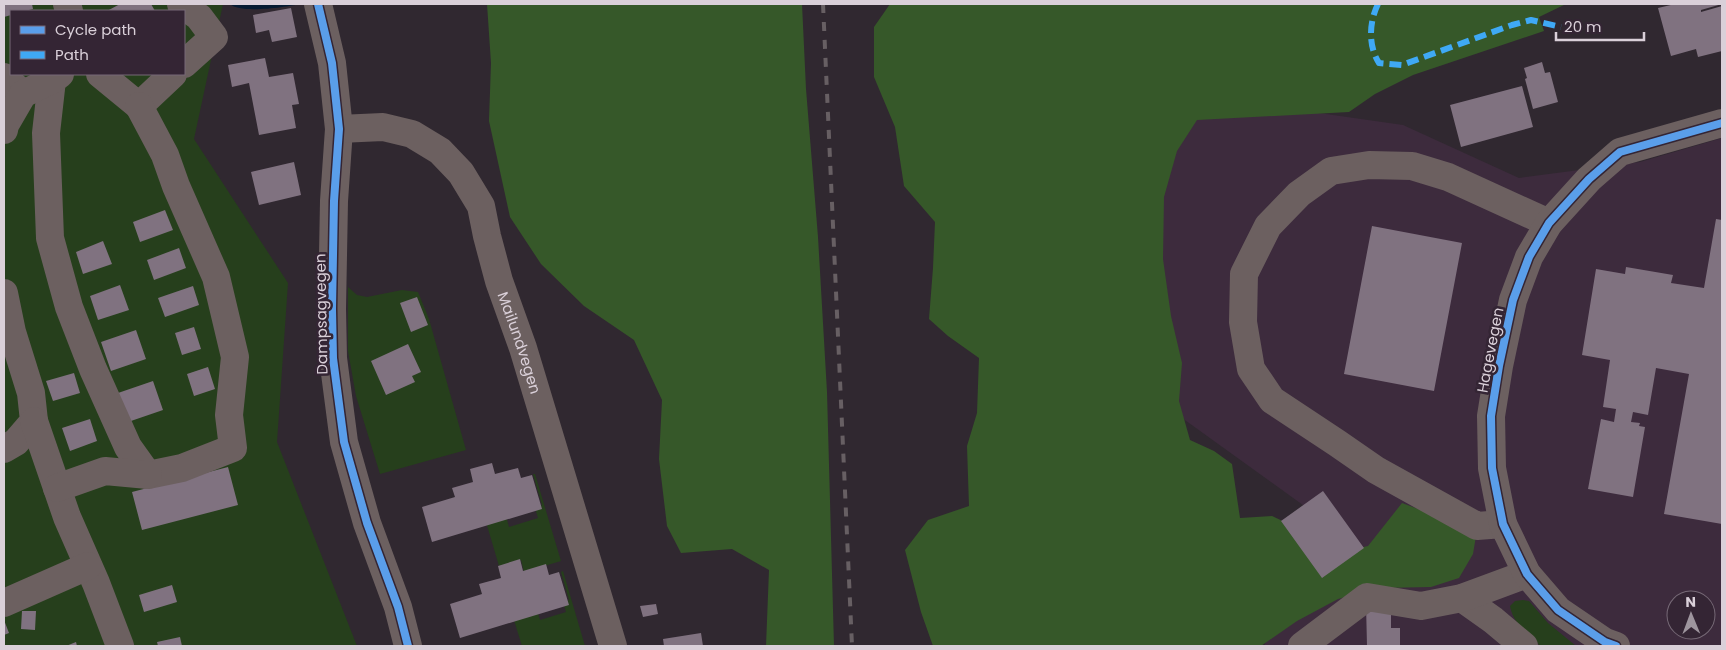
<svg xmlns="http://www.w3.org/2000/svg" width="1726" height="650" font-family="Poppins,sans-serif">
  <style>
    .built { fill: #3d2b3d; fill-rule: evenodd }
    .green { fill: #263f1c; fill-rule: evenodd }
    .forest { fill: #365829 }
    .water { fill: #061b32 }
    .building { fill: #807280 }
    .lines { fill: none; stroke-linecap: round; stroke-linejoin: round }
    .minor { stroke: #6c6060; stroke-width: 28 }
    .rail { stroke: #675f63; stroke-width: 4; stroke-dasharray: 9 9; stroke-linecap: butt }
    .quiet { stroke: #3fa9f5; stroke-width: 6; stroke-dasharray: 12 6; stroke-linecap: butt }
    .cycleway-casing { stroke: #342534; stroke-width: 11 }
    .cycleway { stroke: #5a9eea; stroke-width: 8 }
    .labels { text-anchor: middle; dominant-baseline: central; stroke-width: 5; stroke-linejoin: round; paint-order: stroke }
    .street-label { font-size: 15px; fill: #dad0d9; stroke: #342534 }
  </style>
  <rect width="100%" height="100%" fill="#302830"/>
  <path class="built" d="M1214 98 1403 125 1519 178 1640 162 1722 138V646H1264L1286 597 1382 562 1171 410 1146 176ZM1676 600H1706V630H1676Z"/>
  <path class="green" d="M4 4H223L194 139 288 283 277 442 357 646H4ZM11 11H184V74H11Z
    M348 287 357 295 367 297 402 290 418 292 429 319 466 450 380 474 356 396 348 351Z
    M533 474H535L561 561 524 572 521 560 499 566 486 522 506 516 509 527 538 518 535 508 542 505Z
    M563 571 585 646H522L513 617 537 610 540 620 566 612 563 602 569 600 561 572Z
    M1523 600 1529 601 1548 623 1576 646H1540C1529 631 1514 627 1510 606L1515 601Z"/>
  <path class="forest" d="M487 4H802L806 89 818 237 827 392 834 646H766L769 570 732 549 681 553 667 526 659 459 662 400 634 340 584 306 541 264 510 217 489 121 491 63Z
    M890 4H1566L1539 17 1544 31 1413 75 1375 94 1349 112 1197 120 1177 151 1164 197 1163 259 1171 316 1182 363 1179 401 1190 440 1214 451 1232 464 1240 518 1272 516 1310 534 1337 553 1368 546 1402 503 1445 519 1476 536 1473 554 1459 578 1431 587 1380 588 1338 599 1297 621 1261 646H933L921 612 905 550 928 520 969 506 967 446 977 413 979 358 948 336 929 319 933 268 935 222 904 186 895 127 874 77V27Z"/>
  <path class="water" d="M230 4H300C287 7 240 14 230 4Z"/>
  <path class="building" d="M4 4H32L33 9 25 11H11V15L4 17Z
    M120 4H151L155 11H107Z
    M1675 4H1722L1701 10V12L1722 6V51L1698 57 1696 49 1671 56 1658 8Z
    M291 8 297 37 272 42 269 30 256 33 253 15Z
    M265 58 269 77 293 73 299 104 292 105 296 128 259 135 249 83 232 87 228 65Z
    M1542 62 1545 73 1550 72 1558 102 1533 109 1525 79 1527 78 1524 68Z
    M1522 86 1533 127 1461 147 1450 105Z
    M294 162 301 195 259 205 251 172Z
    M165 210 173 230 140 242 133 222Z
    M1716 219 1722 220V524L1664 514 1689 374 1656 368 1648 415 1633 412 1631 422 1640 423 1639 426 1645 427 1633 497 1588 489 1601 419 1614 422 1616 409 1603 407 1610 360 1582 355 1596 269 1625 274 1626 267 1673 275 1671 283 1704 288Z
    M1372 226 1462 243 1434 391 1344 374Z
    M103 241 112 264 83 274 76 252Z
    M179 248 186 268 154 280 147 260Z
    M120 285 129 310 98 320 90 296Z
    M193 286 199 305 165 317 158 298Z
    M417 297 428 325 411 332 400 303Z
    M194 327 201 349 182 355 175 333Z
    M136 330 146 359 111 371 101 342Z
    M408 344 421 372 412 376 415 382 386 395 371 361Z
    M208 367 215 389 194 396 187 374Z
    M74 373 80 393 53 401 46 381Z
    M153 381 163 410 128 422 118 393Z
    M90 419 97 441 70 451 62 428Z
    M492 463 495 474 518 468 521 478 532 475 542 509 432 542 422 507 455 497 452 488 473 482 470 469Z
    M228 467 238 505 142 530 132 492Z
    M1323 491 1364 548 1322 578 1281 521Z
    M520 559 523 571 546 564 549 575 559 572 569 605 460 638 450 604 482 594 479 584 501 578 498 566Z
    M172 585 177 602 144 612 139 595Z
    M1391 603V628H1400V646H1367L1366 604Z
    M656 604 658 614 643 617 640 606Z
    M22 611H36L35 630 21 629Z
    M4 620 9 633 4 635Z
    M701 633 703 646H664L663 639Z
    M180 637 182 646H158L157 642Z
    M76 642 77 646H66Z"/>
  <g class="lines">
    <g class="minor">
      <path d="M67 4 69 11"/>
      <path d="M181 4 199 17 214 37 184 64"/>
      <path d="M318 4 332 63 339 129 334 201 332 309 333 358 344 442 367 523 398 607 408 646"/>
      <path d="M100 74 139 106 173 74"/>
      <path d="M4 77 23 94"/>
      <path d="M52 80 46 133 50 238 69 307 93 369 128 447 148 475 182 468 233 448 229 415 235 357 216 277 176 186 165 155 139 106"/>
      <path id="s1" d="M339 129 383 127 412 134 440 151 461 173 481 206 487 236 499 281 523 348 613 646"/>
      <path d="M4 130 5 125 23 94 52 80 60 74"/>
      <path d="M4 293 12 332 31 393 34 421 16 442 4 449"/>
      <path d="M34 421 67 517 96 583 120 646"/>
      <path d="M57 488 105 471 148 475"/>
      <path d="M1503 524 1477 526 1376 470 1337 443 1272 400 1251 369 1243 322 1244 274 1268 226 1299 194 1331 171 1369 165 1412 166 1448 177 1549 223"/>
      <path d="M1462 598 1493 620 1524 646"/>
      <path d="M4 603 88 566"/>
      <path d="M1302 646 1367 597 1421 606 1462 598 1527 574"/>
      <path d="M1616 646 1605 642 1558 610 1527 574 1503 524 1492 468 1491 416 1499 366 1513 300 1529 257 1549 223 1589 179 1620 152 1722 123"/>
    </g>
    <path class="rail" d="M823 4 852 646"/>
    <path class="quiet" d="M1378 4C1369 22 1368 46 1379 63L1402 65 1512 25 1531 20 1561 27"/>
    <defs>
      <path id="cycleway" d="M318 4 332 63 339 129 334 201 332 309 333 358 344 442 367 523 398 607 408 646
        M1616 646 1605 642 1558 610 1527 574 1503 524 1492 468 1491 416 1499 366 1513 300 1529 257 1549 223 1589 179 1620 152 1722 123"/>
    </defs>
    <use href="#cycleway" class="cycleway-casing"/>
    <use href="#cycleway" class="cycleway"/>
  </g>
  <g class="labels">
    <g class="street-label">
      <text transform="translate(321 314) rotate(-91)">Dampsagvegen</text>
      <text stroke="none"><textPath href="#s1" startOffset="318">Mailundvegen</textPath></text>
      <text transform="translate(1490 350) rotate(-79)">Hagevegen</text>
    </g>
  </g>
  <rect width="1726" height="650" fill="none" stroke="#dad0d9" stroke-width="10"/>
  <rect x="10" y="10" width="175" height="65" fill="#342534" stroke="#766976"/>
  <rect x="20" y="26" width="25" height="8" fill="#5a9eea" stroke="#766976"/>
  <text x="55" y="35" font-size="15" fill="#dad0d9">Cycle path</text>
  <rect x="20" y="51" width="25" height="8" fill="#3fa9f5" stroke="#766976"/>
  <text x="55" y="60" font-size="15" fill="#dad0d9">Path</text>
  <g transform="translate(1691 615) rotate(359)"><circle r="24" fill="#342534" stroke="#766976"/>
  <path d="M0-4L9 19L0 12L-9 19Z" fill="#9e959e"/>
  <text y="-8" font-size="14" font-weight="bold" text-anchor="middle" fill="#dad0d9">N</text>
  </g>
  <path d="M1556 32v8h88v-8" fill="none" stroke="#dad0d9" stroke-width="2.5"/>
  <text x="1564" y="32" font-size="15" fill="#dad0d9" stroke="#342534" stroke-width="4" paint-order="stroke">20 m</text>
</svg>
